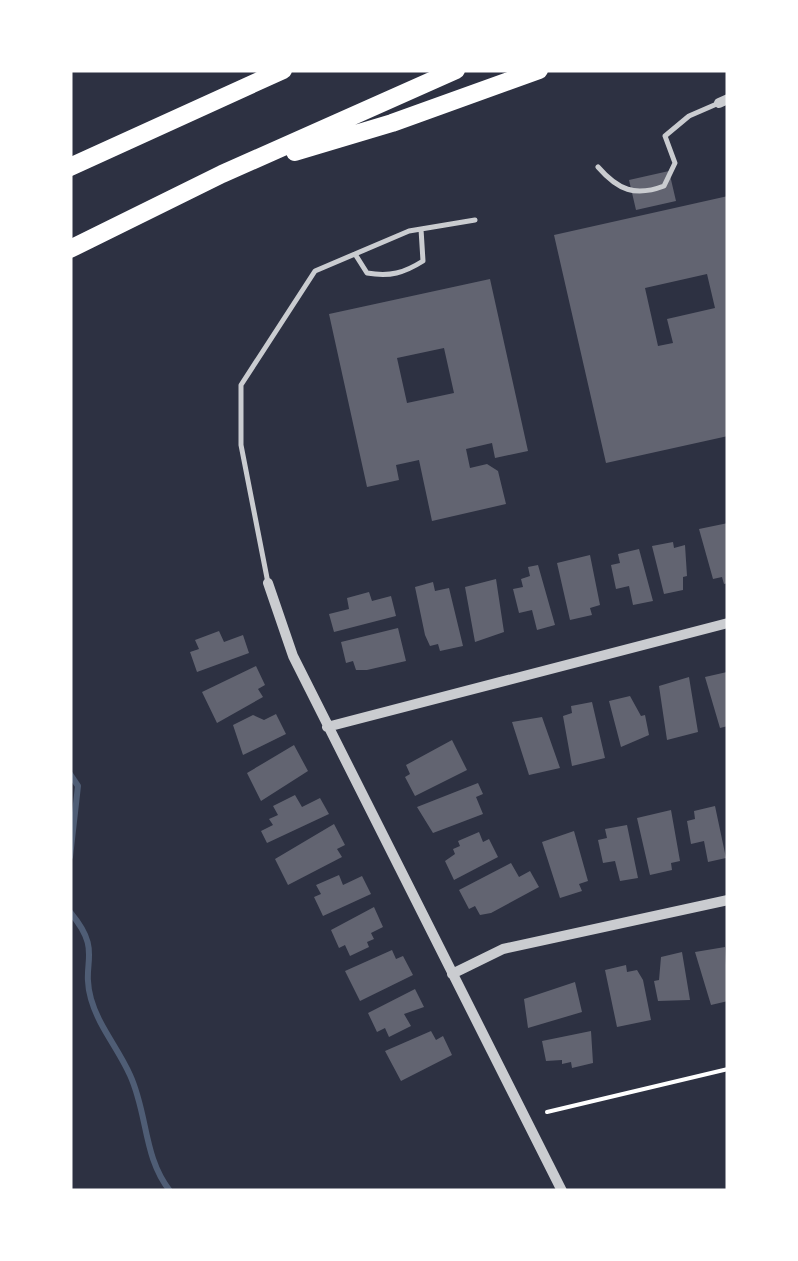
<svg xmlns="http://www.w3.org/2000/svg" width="798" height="1261" font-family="'Fira Sans Condensed',sans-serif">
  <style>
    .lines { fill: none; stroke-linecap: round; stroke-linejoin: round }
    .stream { stroke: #4f5d75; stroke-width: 6 }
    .building { fill: #626471; fill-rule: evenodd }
    .path { stroke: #fff; stroke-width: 4 }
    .service { stroke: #caccd0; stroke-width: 5 }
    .minor { stroke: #caccd0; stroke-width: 10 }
    .motorway { stroke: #fff; stroke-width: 18 }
  </style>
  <rect width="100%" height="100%" fill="#2d3142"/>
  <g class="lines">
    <path class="stream" d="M70 774 78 786 70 857
      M70 912C104 953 80 960 91 999 99 1027 118 1048 130 1075 148 1114 143 1157 170 1191"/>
  </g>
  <path class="building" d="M669 171 676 201 636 210 629 180Z
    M728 196V436L606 463 554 235ZM707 274 715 308 667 319 673 343 658 346 645 288Z
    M490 279 528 451 495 458 492 443 466 449 470 468 487 464 498 471 506 504 432 521 419 460 396 465 399 480 367 487 329 314ZM444 348 454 393 407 403 397 358Z
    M728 523V583L724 584 722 577 713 579 699 529Z
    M673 542 674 548 685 545 687 576 683 577V590L664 594 652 546Z
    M639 549 653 601 633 605 629 586 616 589 611 565 620 563 618 554Z
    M590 555 600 605 590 608 592 615 570 620 557 563Z
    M538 565 555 625 537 630 532 610 519 613 513 589 523 587 521 579 530 576 528 567Z
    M496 579 504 632 475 642 465 587Z
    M433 582 435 591 449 588 463 646 440 651 438 644 430 646 425 635 415 587Z
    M369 592 372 601 391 596 396 616 334 632 329 614 349 609 347 598Z
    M398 628 406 661 367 670H356L353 661 346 663 341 642Z
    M219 631 224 642 243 635 249 653 197 672 190 652 199 649 195 640Z
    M256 666 265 685 258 689 263 697 217 723 202 692Z
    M727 672 728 726 720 728 705 677Z
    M689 677 698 732 667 740 659 686Z
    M630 696 641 716 645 715 649 735 621 747 609 701Z
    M592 702 605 758 572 766 563 716 572 713 571 706Z
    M276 714 286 734 243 755 233 725 253 715 264 720Z
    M542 717 560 768 529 775 512 722Z
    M452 740 467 770 415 796 405 777 410 774 406 765Z
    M294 745 308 771 261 801 247 773Z
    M478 783 483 794 476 797 483 814 433 833 417 807Z
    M295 795 302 807 320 798 329 814 267 843 261 831 273 825 269 819 278 815 273 806Z
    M715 806 726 858 708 862 704 841 691 844 687 821 695 819 694 811Z
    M671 810 680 861 671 863 672 870 650 875 637 818Z
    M334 824 345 845 337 849 342 857 288 885 275 859Z
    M627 825 638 878 620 881 615 861 603 863 598 840 607 838 605 829Z
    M574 831 588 881 579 884 582 891 560 898 542 842Z
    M479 832 483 842 489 839 498 857 454 880 445 861 455 854 453 849 460 846 458 841Z
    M511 863 519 877 530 871 539 887 491 913 480 915 475 906 469 909 459 890Z
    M339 875 343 885 362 876 371 894 323 916 314 897 321 894 316 885Z
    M374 907 383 927 371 933 374 939 367 942 369 947 350 956 345 945 339 948 331 930Z
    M725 947 728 1001 711 1005 695 952Z
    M392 950 396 959 403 956 413 975 360 1001 345 971Z
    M682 952 690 1000 658 1001 654 981 659 980 661 957Z
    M626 965 627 972 637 970 643 980 651 1020 617 1027 605 970Z
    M575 982 582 1012 528 1028 524 999Z
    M415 989 424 1007 404 1014 411 1026 389 1037 385 1028 377 1032 368 1013Z
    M431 1031 436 1040 443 1036 452 1055 401 1081 385 1051Z
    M591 1031 593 1063 572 1068 571 1062 562 1064V1060L546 1061 542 1041Z"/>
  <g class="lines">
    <path class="path" d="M547 1112 728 1069"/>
    <path class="service" d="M598 167C618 190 635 197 664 186L675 163 665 136 689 116 719 103
      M355 254 367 273C390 277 404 273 423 261L421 229
      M268 583 241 445V385L315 271 409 231 475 220"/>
    <path class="minor" d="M719 103 728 99
      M268 583 293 656 562 1191
      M327 727 728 623
      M452 974 503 949 728 900"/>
    <path class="motorway" d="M295 152 392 123 539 70
      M70 167 283 70
      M70 249 222 174 456 70"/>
  </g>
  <rect width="798" height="1261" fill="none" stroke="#ffffff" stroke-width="145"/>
</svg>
